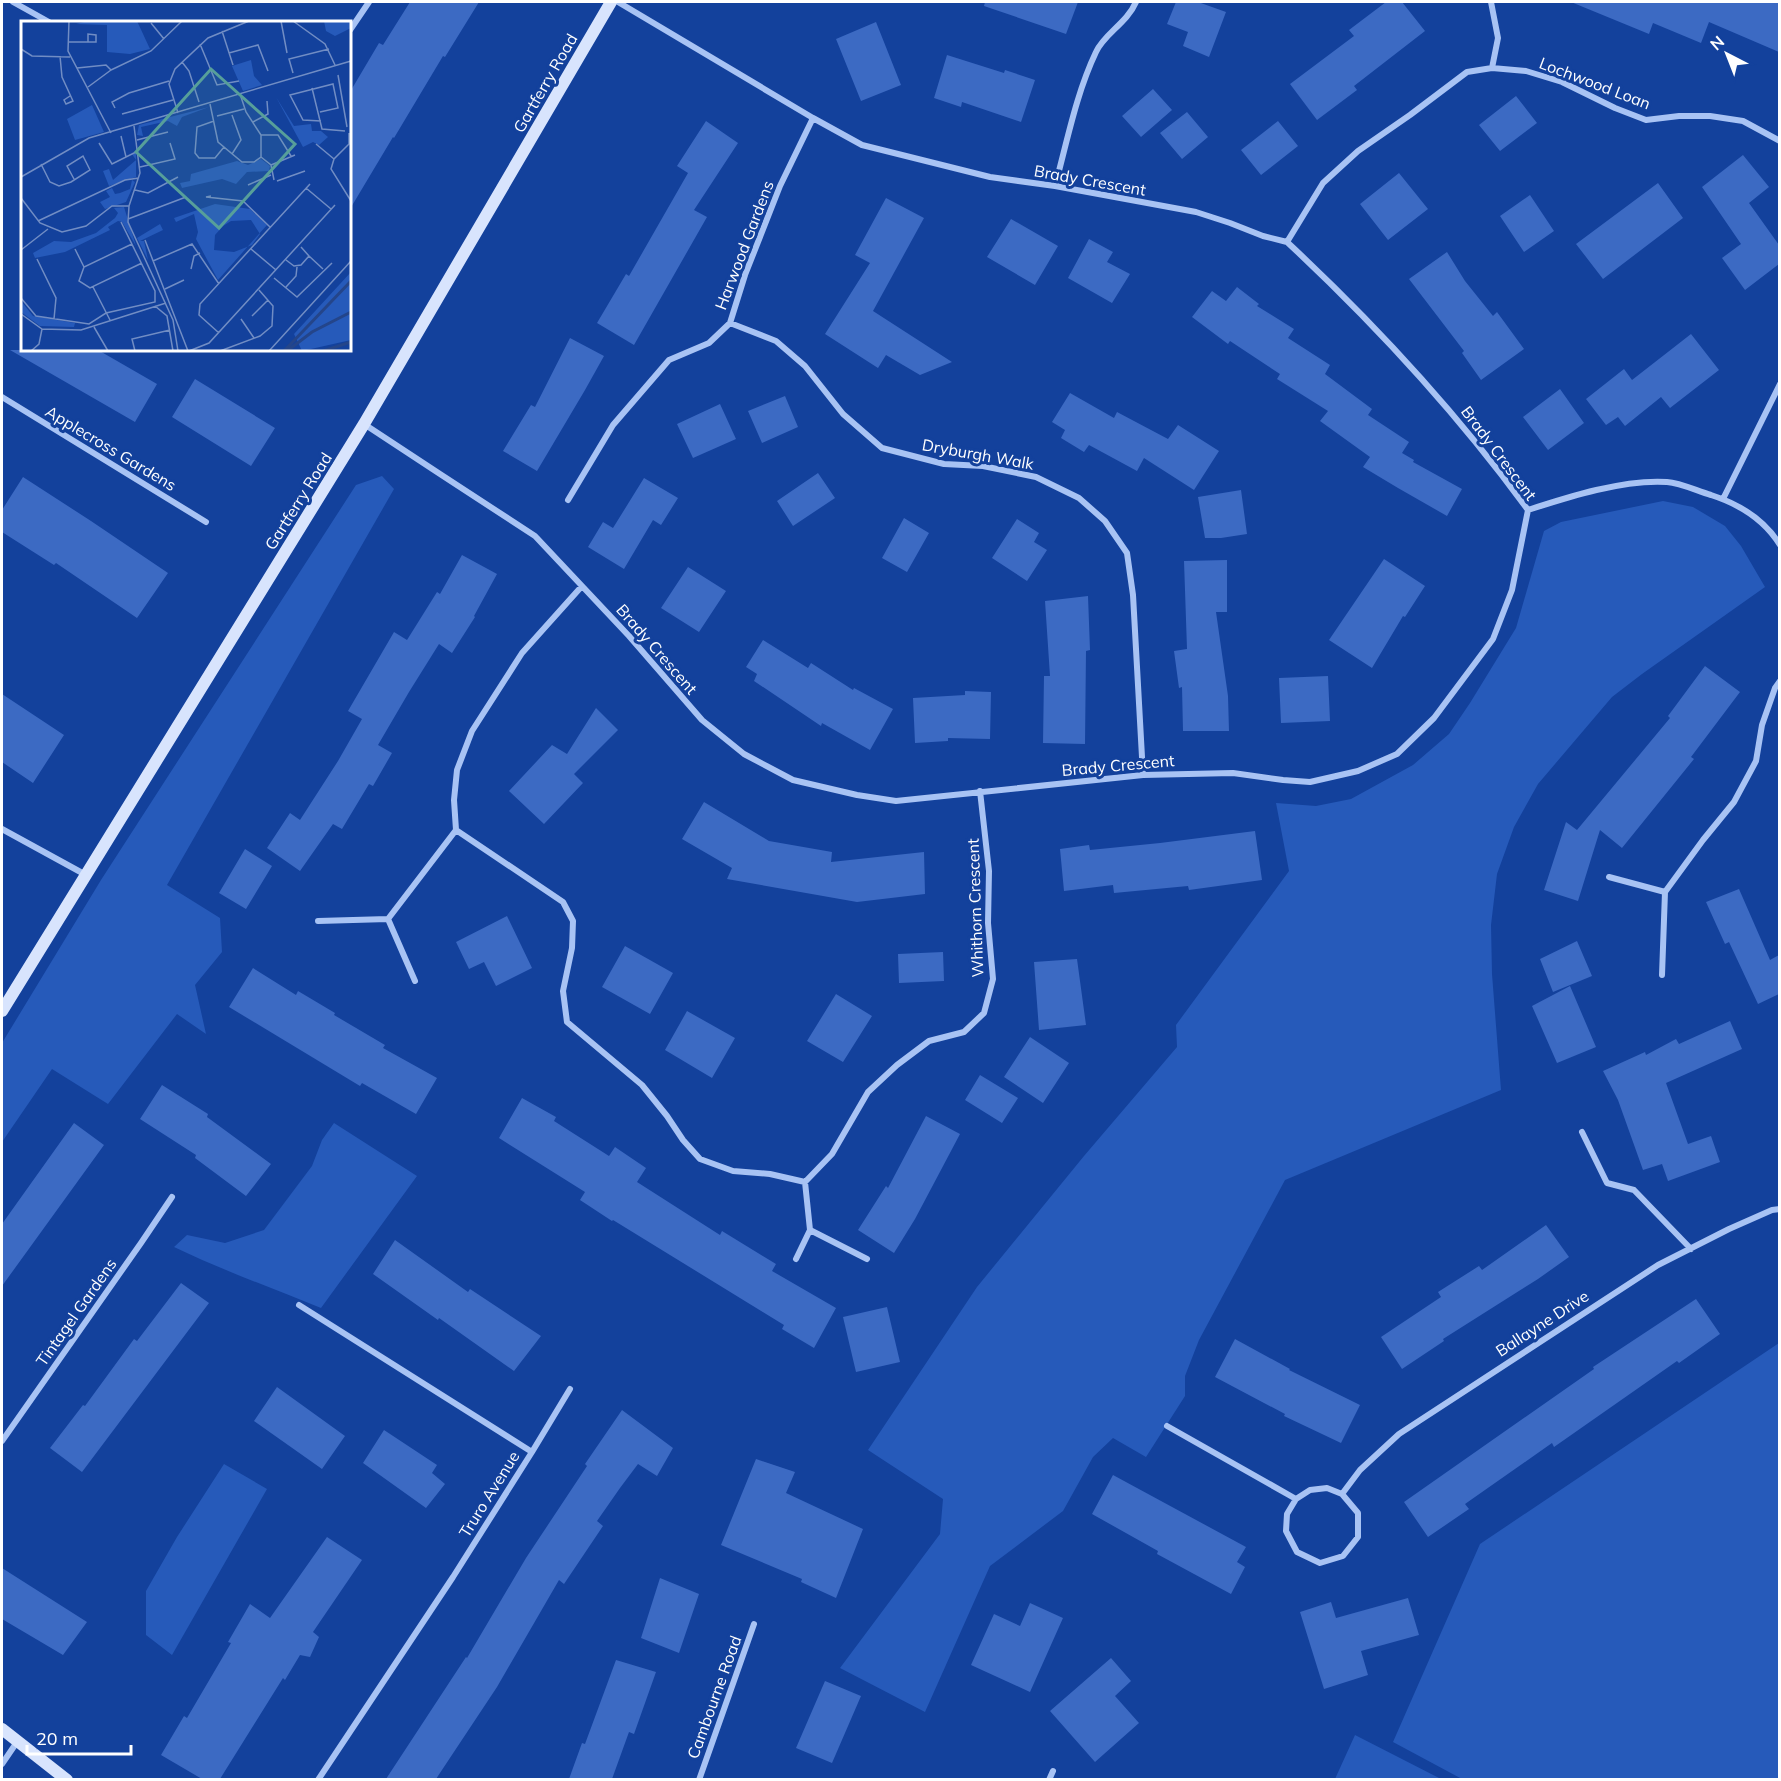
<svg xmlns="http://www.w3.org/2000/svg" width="1781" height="1781" font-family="Mulish,sans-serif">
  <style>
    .green { fill: #265aba }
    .building { fill: #3c6ac3 }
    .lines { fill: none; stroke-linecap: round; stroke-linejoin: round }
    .street { stroke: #a8c3f4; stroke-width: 6 }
    .secondary { stroke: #d8e4fd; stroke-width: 12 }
    .labels { text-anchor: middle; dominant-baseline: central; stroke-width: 6; stroke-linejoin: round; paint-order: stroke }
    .street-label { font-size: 16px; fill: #fff; stroke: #13419c }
    .inset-river { fill: none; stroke: #24458a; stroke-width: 3 }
    .inset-road { fill: none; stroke: #718dc4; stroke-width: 1.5 }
    .view { fill: #579f9a; fill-opacity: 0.15; stroke: #579f9a; stroke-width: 3 }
    .inset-edge { fill: none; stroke: #fff; stroke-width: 3 }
  </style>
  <rect width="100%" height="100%" fill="#13419c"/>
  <path class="green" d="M382 476 394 489 167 885 220 918 222 952 195 985 206 1034 177 1014 108 1104 52 1069 2 1142V1043L101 880 356 485Z
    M1663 501 1693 507 1725 526 1741 546 1765 587 1642 674 1612 697 1538 784 1514 827 1497 874 1491 925 1492 974 1501 1090 1285 1180 1199 1340 1185 1376V1396L1146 1457 1113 1438 1093 1457 1063 1511 990 1566 925 1712 840 1668 940 1534 943 1499 868 1450 977 1287 1084 1156 1177 1047 1176 1025 1289 871 1276 803 1316 806 1351 799 1413 765 1449 734 1470 703 1516 628 1544 531 1561 522Z
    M334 1123 417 1176 321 1308C272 1288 222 1270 174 1247L187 1235 225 1243 264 1230 312 1166 322 1140Z
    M1779 1343V1779H1462L1393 1742 1480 1544Z
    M224 1464 267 1489 172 1655 146 1635V1591L177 1537Z
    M1355 1735 1441 1779H1335Z"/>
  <path class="building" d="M410 2H479L445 57 443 56 394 138 393 137 350 209V92L379 43 383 45Z
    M985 2H1078L1066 34 984 6Z
    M1176 2H1198L1226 12 1209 57 1183 46 1188 32 1167 24Z
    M1386 2H1402L1425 31 1354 86 1357 90 1317 120 1290 84 1354 36 1349 30Z
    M1571 2H1779V52L1709 22 1701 43 1653 23 1649 34Z
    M876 22 901 85 861 101 836 39Z
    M947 55 1004 73 1005 70 1035 80 1021 122 962 102 961 107 934 98Z
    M1153 89 1172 110 1141 137 1122 116Z
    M1516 96 1537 123 1500 151 1479 125Z
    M1187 112 1208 137 1182 159 1160 133Z
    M706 121 738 143 694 210 707 217 634 345 597 323 626 274 629 276 688 173 677 166Z
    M1278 121 1298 146 1261 175 1241 150Z
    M1743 155 1769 187 1749 203 1779 245V264L1745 290 1722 258 1741 244 1702 187Z
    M1399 173 1428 209 1388 240 1360 204Z
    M1658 183 1683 218 1603 279 1576 244Z
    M1530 195 1554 231 1524 252 1500 216Z
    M886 198 924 218 873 311 952 362 920 375 886 355 878 368 825 334 870 263 855 255Z
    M1011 219 1058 246 1035 285 987 257Z
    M1089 239 1113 252 1107 262 1130 274 1112 303 1068 278Z
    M1447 252 1465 281 1493 316 1497 312 1524 349 1481 380 1462 353 1464 351 1409 279Z
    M1237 287 1259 304 1257 306 1294 329 1288 338 1330 365 1325 374 1372 409 1368 415 1409 442 1402 453 1414 460 1413 462 1462 489 1447 516 1398 488 1363 467 1370 457 1320 421 1328 411 1277 379 1280 374 1230 341 1228 344 1192 317 1212 291 1226 301Z
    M1691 334 1719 370 1670 408 1661 397 1625 426 1618 417 1606 425 1586 399 1624 369 1632 380Z
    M570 338 604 356 585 390 537 471 503 451 531 405 535 407Z
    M10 350H98L157 384 135 422Z
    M195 379 275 428 251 466 172 417Z
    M1560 389 1584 423 1548 450 1523 417Z
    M1070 393 1114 418 1117 412 1168 439 1178 425 1219 451 1194 490 1144 458 1137 471 1089 445 1084 452 1061 438 1065 430 1052 422Z
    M785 396 798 427 762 443 748 411Z
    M720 404 736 439 693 458 677 424Z
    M818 473 835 498 793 526 777 501Z
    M23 477 91 521 168 573 137 618 56 563 54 565 2 532V510Z
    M644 478 678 498 661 525 653 520 624 569 588 547 603 522 613 528Z
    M1241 490 1247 534 1221 538H1205L1198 497Z
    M904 518 929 533 907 572 882 558Z
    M1017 519 1039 533 1034 542 1047 550 1027 581 992 558Z
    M462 555 497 574 474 616 475 617 452 653 439 644 409 692 378 745 392 753 373 786 369 784 342 829 333 824 300 871 267 848 290 813 300 820 338 761 362 719 348 711 394 632 407 640 437 592 440 594Z
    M1384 559 1425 586 1405 617 1403 616 1372 668 1329 640Z
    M1227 560V612H1216L1228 696 1229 731H1183L1182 687 1179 688 1174 651 1187 649 1184 561Z
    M688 567 726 591 699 632 661 608Z
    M1088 596 1090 650 1086 651 1085 744 1043 743 1044 676H1050L1045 601Z
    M763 640 808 668 811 663 853 690 854 688 893 709 870 750 822 723 821 726 754 681 757 674 746 667Z
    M1705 666 1740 692 1691 757 1694 759 1622 848 1600 830 1578 901 1544 890 1566 822 1577 830 1670 718 1668 716Z
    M1328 676 1330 721 1281 723 1279 678Z
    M965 691 991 692 990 739 948 738V741L915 743 913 698 965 695Z
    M2 694 64 735 33 783 2 762Z
    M596 708 618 730 574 774 583 783 544 824 509 791 552 745 567 754Z
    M704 802 769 841 832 852 831 862 924 852 925 894 857 902 727 879 732 868 682 839Z
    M1255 831 1262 880 1189 890 1188 886 1114 893 1113 885 1064 891 1060 849 1089 845 1090 850 1160 843Z
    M245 849 272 866 246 909 219 893Z
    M1739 889 1770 960 1779 955V994L1758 1004 1729 942 1725 944 1706 902Z
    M507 916 532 968 496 986 484 962 469 969 456 942Z
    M1577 941 1592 976 1553 992 1540 959Z
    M625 946 673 973 650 1014 602 987Z
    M943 952 944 981 899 983 898 954Z
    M1077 959 1086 1025 1039 1030 1034 962Z
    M253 968 296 995 298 991 335 1013 334 1015 385 1045 383 1048 437 1078 416 1114 362 1083 360 1086 229 1007Z
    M1570 986 1596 1047 1557 1063 1532 1006Z
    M836 994 872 1016 843 1062 807 1041Z
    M687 1011 735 1038 712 1078 665 1050Z
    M1730 1021 1742 1049 1666 1083 1688 1144 1711 1136 1720 1162 1668 1181 1662 1164 1643 1170 1618 1100 1603 1071 1645 1052 1646 1055 1676 1039 1679 1044Z
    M1030 1037 1069 1063 1043 1103 1004 1077Z
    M980 1075 1018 1098 1002 1123 965 1100Z
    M162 1085 208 1114 207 1117 271 1164 246 1196 195 1158 196 1155 140 1119Z
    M522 1098 556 1117 554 1121 609 1156 615 1147 646 1168 637 1182 720 1235 722 1231 776 1264 772 1271 836 1308 814 1348 782 1329 784 1325 613 1220 612 1221 580 1200 585 1192 499 1138Z
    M926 1116 960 1134 915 1219 894 1253 858 1230 886 1186 888 1188Z
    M74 1123 104 1145 2 1286V1224Z
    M1546 1225 1569 1257 1538 1279 1443 1339 1444 1341 1402 1369 1381 1337 1441 1297 1438 1292 1479 1266 1482 1270Z
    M395 1240 468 1292 470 1289 541 1336 514 1371 439 1318 438 1320 373 1274Z
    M181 1283 209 1303 82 1472 50 1448 83 1405 85 1406 134 1339 137 1341Z
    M1696 1299 1720 1334 1679 1363 1677 1361 1554 1447 1552 1443 1465 1504 1469 1509 1428 1537 1404 1502 1594 1369 1593 1367Z
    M887 1307 900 1362 856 1372 843 1317Z
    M1235 1339 1290 1369 1289 1370 1360 1405 1341 1443 1284 1416 1285 1414 1215 1377Z
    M277 1387 345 1436 322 1469 254 1421Z
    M622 1410 673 1448 657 1476 638 1464 620 1488 597 1521 603 1526 564 1584 559 1580 497 1687 436 1779H386L466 1657 467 1658 526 1558 587 1466 585 1464Z
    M384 1430 437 1465 432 1473 445 1484 426 1508 363 1463Z
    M756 1459 795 1472 786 1493 863 1529 836 1598 801 1582 802 1579 721 1545Z
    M1113 1475 1246 1547 1237 1562 1245 1567 1231 1594 1157 1554 1158 1551 1092 1514Z
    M327 1537 362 1560 313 1632 319 1637 310 1657 300 1655 285 1680 283 1678 220 1779H202L161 1755 184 1716 187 1718 231 1643 228 1642 250 1604 270 1618Z
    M2 1568 87 1622 63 1655 2 1619Z
    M660 1578 699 1594 679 1653 641 1638Z
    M1408 1598 1419 1635 1361 1651 1368 1675 1324 1689 1300 1612 1331 1602 1336 1618Z
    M1030 1603 1063 1618 1030 1692 971 1665 994 1614 1020 1626Z
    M1111 1658 1131 1681 1115 1696 1139 1723 1095 1762 1050 1711Z
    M616 1660 656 1672 634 1734 629 1732 612 1779H569L582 1743 585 1744Z
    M825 1681 861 1696 832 1763 796 1748Z"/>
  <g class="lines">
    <path class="street" d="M13 2 49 22
      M1491 2 1498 38 1492 68
      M350 30 369 2
      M1055 186C1067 142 1076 94 1096 52 1104 34 1127 23 1136 2
      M1287 242 1323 183 1358 151 1410 115 1467 72 1492 68 1526 71 1562 82 1615 108 1646 120 1679 116H1710L1743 121 1780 141
      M730 323 776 341 805 366 843 414 882 448 944 464 983 466 1036 477 1079 498 1105 521 1127 553 1133 595 1143 775
      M2 397 206 522
      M364 424 440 474 535 536 629 636 702 720 744 754 793 780 857 795 896 801 1143 775 1233 773 1283 780 1310 782 1358 771 1397 754 1434 718 1493 639 1512 590 1528 510C1457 413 1375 324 1287 242L1263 236 1230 223 1196 212 1055 186 990 177 862 145 813 118 618 2
      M1723 499 1780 384
      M568 500 613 425 669 360 709 343 730 323 745 275 780 186 813 118
      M1528 510C1568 497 1624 479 1667 482 1681 483 1697 491 1711 495 1739 504 1764 519 1780 545
      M582 586 522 653 472 731 457 770 454 800 456 830 563 902 573 921 572 948 563 991 567 1022 642 1085 667 1116 683 1140 700 1159 733 1171 770 1174 805 1182 832 1154 868 1092 897 1065 929 1041 964 1032 984 1013 993 979 988 923 989 871 980 791
      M2 829 86 875
      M1609 877 1665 892
      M318 921 388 919
      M1662 975 1665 892 1703 840 1734 802 1756 761 1762 725 1775 688 1780 681
      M415 981 388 919 456 830
      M1582 1132 1607 1183 1634 1190 1691 1249
      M805 1182 810 1230 867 1259
      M796 1259 810 1230
      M299 1305 532 1452 453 1577 318 1780
      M1167 1426 1296 1499
      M2 1441 141 1243 172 1197
      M532 1452 570 1389
      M1327 1488 1342 1494 1358 1513V1537L1343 1556 1320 1563 1297 1552 1286 1531 1287 1514 1296 1499 1310 1490Z
      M1342 1494 1360 1470 1399 1434 1658 1265 1729 1229 1772 1210 1780 1209
      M2 1764 17 1742
      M699 1780 754 1624
      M1049 1780 1053 1771"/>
    <path class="secondary" d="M2 1011 364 424 611 2
      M2 1729 67 1780"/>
  </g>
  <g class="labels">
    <g class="street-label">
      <text transform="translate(545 83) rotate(-60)">Gartferry Road</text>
      <text transform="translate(1595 83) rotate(21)">Lochwood Loan</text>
      <text transform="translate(1090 180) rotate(10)">Brady Crescent</text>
      <text transform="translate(744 245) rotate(-69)">Harwood Gardens</text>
      <text transform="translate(111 448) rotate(31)">Applecross Gardens</text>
      <text transform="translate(1499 453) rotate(53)">Brady Crescent</text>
      <text transform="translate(978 454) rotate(10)">Dryburgh Walk</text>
      <text transform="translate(298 501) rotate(-58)">Gartferry Road</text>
      <text transform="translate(657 649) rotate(49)">Brady Crescent</text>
      <text transform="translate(1118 765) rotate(-5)">Brady Crescent</text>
      <text transform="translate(975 908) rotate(-92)">Whithorn Crescent</text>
      <text transform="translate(76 1312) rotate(-55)">Tintagel Gardens</text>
      <text transform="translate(1542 1323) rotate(-33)">Ballayne Drive</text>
      <text transform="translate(489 1494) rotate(-58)">Truro Avenue</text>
      <text transform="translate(714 1697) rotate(-70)">Cambourne Road</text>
    </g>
  </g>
  <g transform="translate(21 21)">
    <rect width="330" height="330" fill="#13419c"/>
    <path d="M67 0H116L129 28 109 33 86 31V4L55 3ZM303 0H330V7L314 15 305 10ZM230 39 233 55 241 64 222 70 211 45ZM255 76 273 105 290 103 291 110H300L307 116 298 124 292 121 282 126ZM71 84 83 111 54 119 46 98ZM188 86 161 96 156 105 147 100 120 106 122 115 116 114 118 104ZM115 131V156L88 165 82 150 88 148 92 159 115 139 111 133ZM240 138 249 145 248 150 226 151 215 163 201 158 161 167 159 162 169 160 170 153 216 140 227 144ZM111 159 114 161 105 181 84 188 79 181 89 176 85 170 91 167 94 173 99 172 109 168ZM194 183 229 188 246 204 197 259 175 218 177 211 173 193 155 201 153 197ZM230 199 239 213 231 224 213 231 193 229 194 214 202 205 210 200ZM103 186 115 225 101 201 97 200 87 206 89 209 44 231 14 237 12 232 33 220 50 221 75 212 94 197 97 192 93 187ZM139 203 142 209 119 220H123L127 239 116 217ZM330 251V319L281 330 273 313ZM0 280 12 295 54 302 53 306 19 305 0 291Z" fill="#265aba" fill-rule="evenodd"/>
    <path class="inset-river" d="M263 330 330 260M266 330 291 311 330 291M302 330 330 321"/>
    <path class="inset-road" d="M48 0 47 30 90 112M260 0 266 32M272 0 304 23 314 44M130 2 143 18M201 10 212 44M47 21H75V14L67 13V21M179 23 196 64 218 60M0 28 11 35 49 36M208 32 237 24 247 50M39 35 41 56 52 80 45 83 43 79 49 75M161 41 168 50 178 81M56 47 85 44 90 49M90 49 130 30 161 0M272 52 268 38 308 28M317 54 326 106M67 66 90 49M291 67 301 108 324 110M189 83 197 121 221 141H233L240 136V114L225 91 219 73M94 87 91 81 108 72 148 60M299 91 317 87 312 63 269 74 282 99 300 100M157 92 148 63 154 48 187 17 228 0M101 93 152 79M211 94 220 119 211 133M196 95 223 88M193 100 176 106 174 132 178 137H194L203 126M232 101 247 93 246 80M113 105 119 152 108 185 107 201 152 299 157 330M328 112V123L313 138 310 148 330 180M240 114H257L270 135M100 115 105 136M116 119 147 111M78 122 91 143 117 130M295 123 313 138M240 136 250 144 253 159M20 143 29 161 38 165 50 161 69 149 62 135 46 145 53 158M250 144 274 134M119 146 154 138 149 122M0 156 68 117 330 40M256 160 284 150M227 164 250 154M285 167 310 188M114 169 127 172 157 156M190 175 185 176 222 180 249 206M0 177 19 202 41 211 65 205 91 185H108M107 198 165 176M17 200 104 159 118 157M124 219 167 330M111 223 63 246 58 260 69 267 121 242M54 228 63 246M230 228 255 249M0 229 27 208M288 235 302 248M16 238 35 277 33 298M265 239 273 245 280 244 288 235 280 226M132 240 171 223 198 263M170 248 173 235 179 232M253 257 276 276 311 242M72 266 89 299M265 266 275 255 276 246M144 268 163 259M0 277 15 295 68 303 85 292 134 281V270L100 201M134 285 146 295 152 330M0 293 21 308 60 309 145 282M231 295 247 279M220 298 233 317M73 306 87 330M198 312 178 294 179 283 289 163M10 330 18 323 21 308M114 330 111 318 149 309M168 330 188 322 314 184M199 330 239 315 251 305 252 285 238 269M248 330 330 240"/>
    <path class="view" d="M190 48 274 123 198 207 115 131Z"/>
    <rect width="330" height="330" class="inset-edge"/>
  </g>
  <rect width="1781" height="1781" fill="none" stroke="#ffffff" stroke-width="6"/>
  <g transform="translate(1727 54) rotate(318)" stroke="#13419c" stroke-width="4.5" paint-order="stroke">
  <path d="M0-4.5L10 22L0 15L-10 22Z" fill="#ffffff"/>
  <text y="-9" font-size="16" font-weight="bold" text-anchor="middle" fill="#ffffff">N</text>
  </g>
  <path d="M27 1745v9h104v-9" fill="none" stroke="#ffffff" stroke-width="3"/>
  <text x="36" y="1745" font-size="18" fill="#ffffff" stroke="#13419c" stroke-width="4.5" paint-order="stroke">20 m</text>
</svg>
